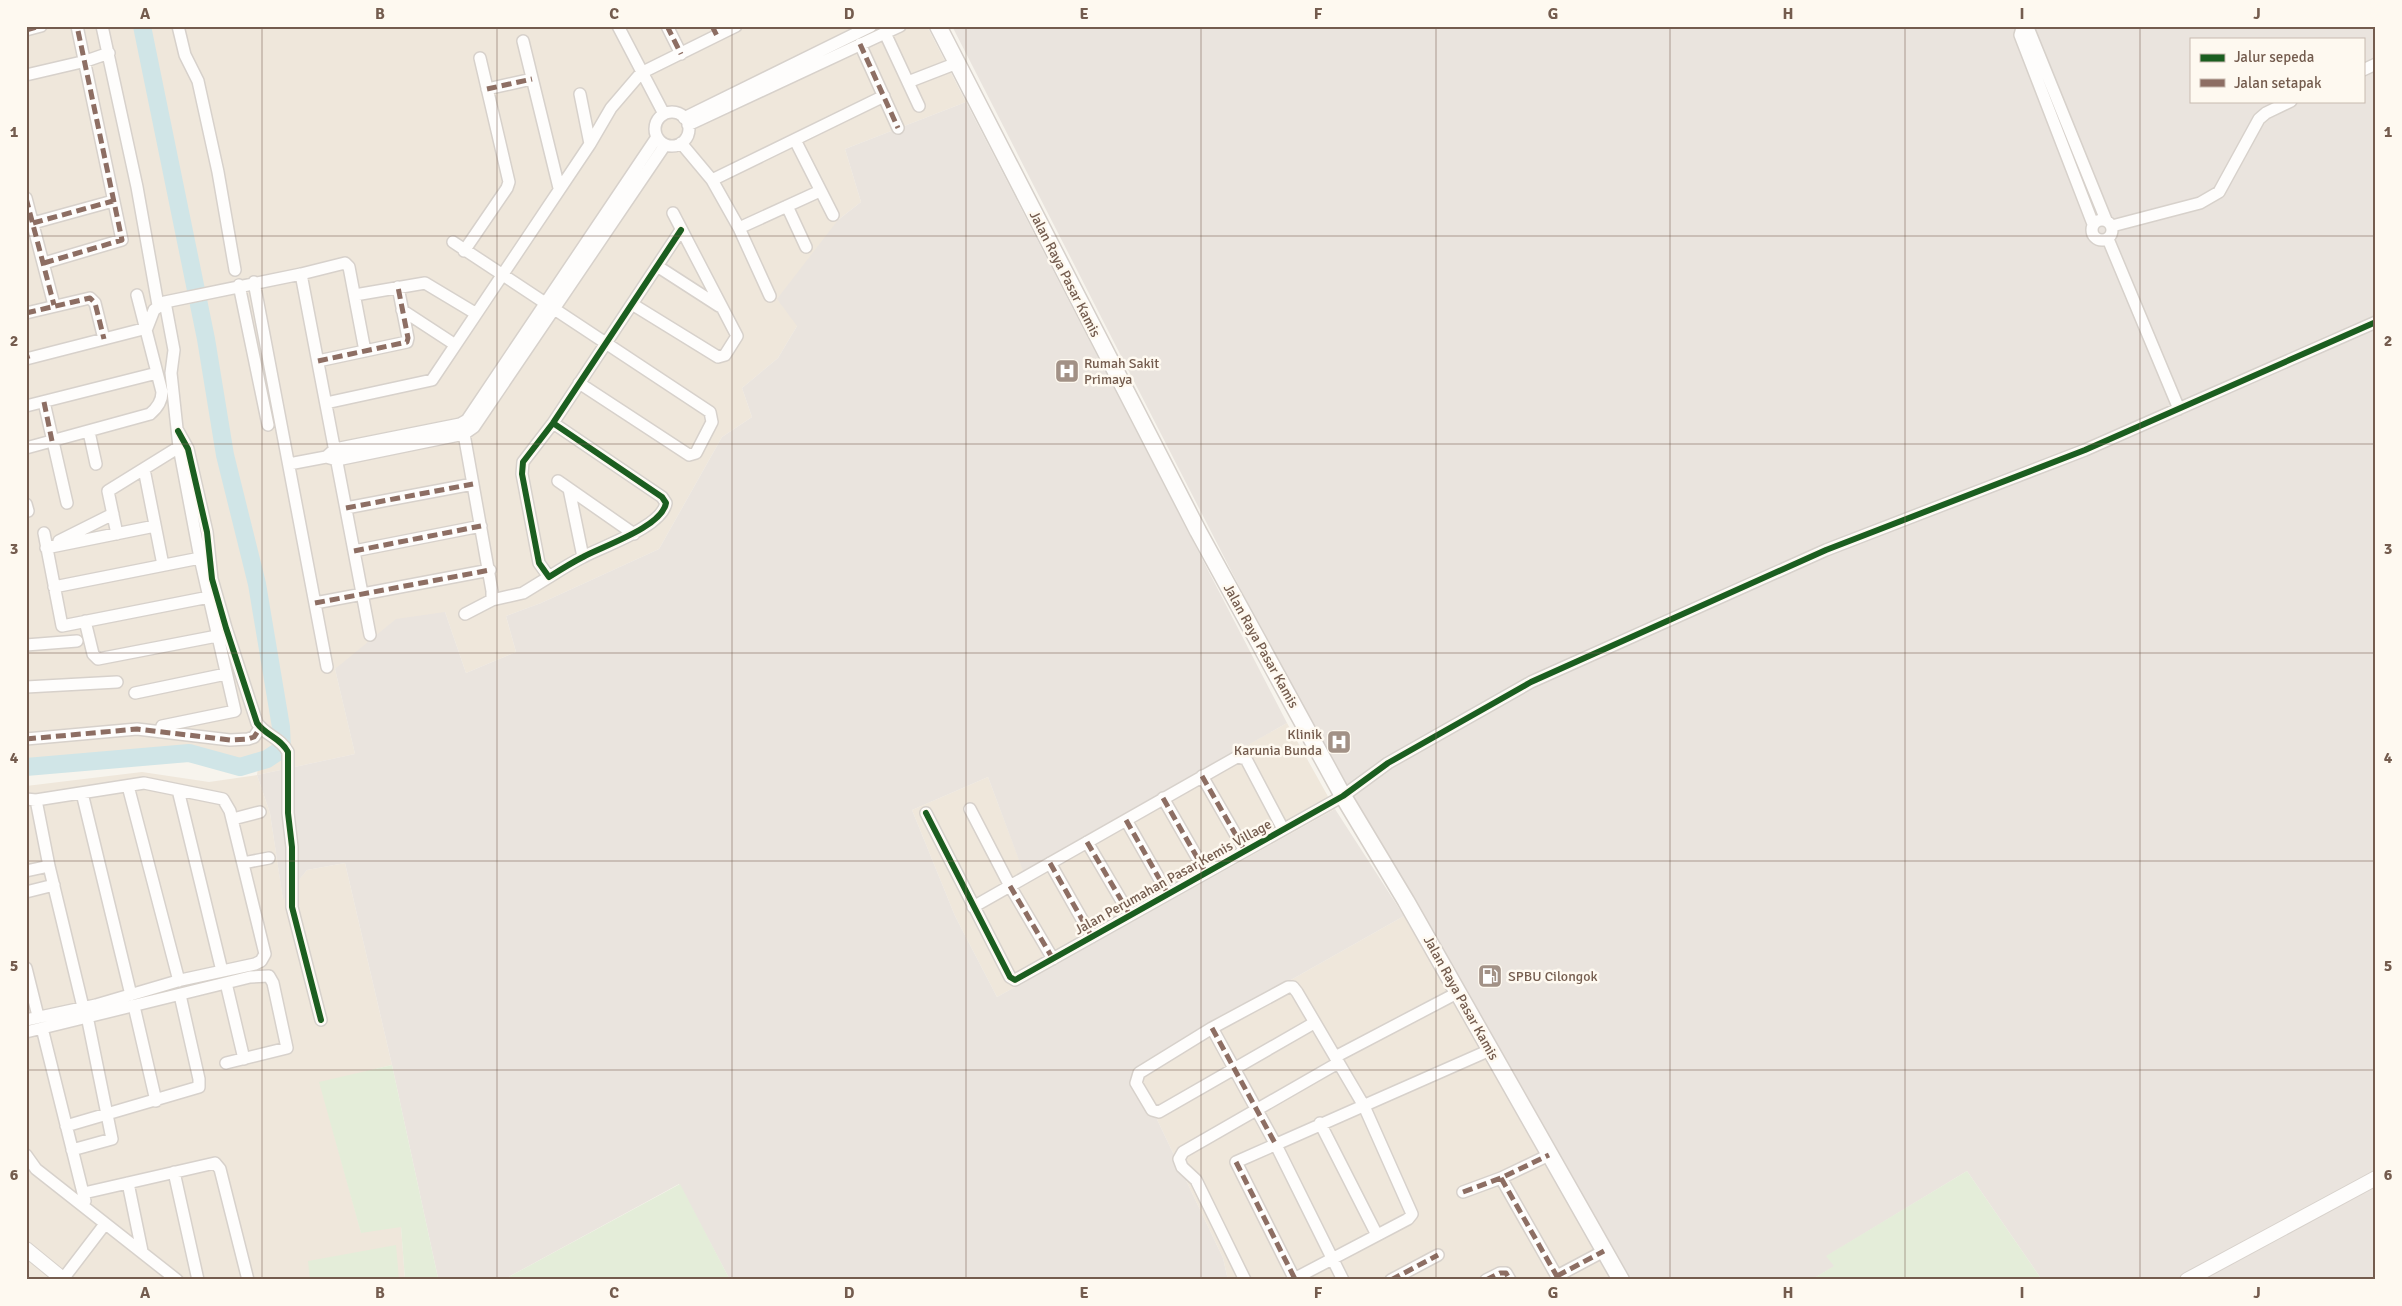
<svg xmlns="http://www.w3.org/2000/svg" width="2402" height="1306" font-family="Signika,sans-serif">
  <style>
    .residential { fill: #efe7db }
    .industrial { fill: #eae4de; fill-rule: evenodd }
    .green { fill: #e4edd9 }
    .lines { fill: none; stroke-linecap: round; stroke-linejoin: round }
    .river { stroke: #d0e5e7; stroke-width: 18 }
    .minor-casing { stroke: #d7d1cb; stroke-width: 14 }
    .tertiary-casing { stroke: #d7d1cb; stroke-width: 16 }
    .secondary-casing { stroke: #d6d0ca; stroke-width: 19 }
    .minor { stroke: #fefdfc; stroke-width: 11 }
    .tertiary { stroke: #fefdfc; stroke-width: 14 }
    .secondary { stroke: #fefdfc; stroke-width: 16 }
    .quiet { stroke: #8d6e63; stroke-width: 5; stroke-dasharray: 10 5; stroke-linecap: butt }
    .cycleway-casing { stroke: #fef9f0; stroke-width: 9 }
    .cycleway { stroke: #1b5e20; stroke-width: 6 }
    .grid { fill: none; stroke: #745c4e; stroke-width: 1; stroke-opacity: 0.55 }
    .labels { text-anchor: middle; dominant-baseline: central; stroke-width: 5; stroke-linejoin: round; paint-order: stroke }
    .street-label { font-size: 14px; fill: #745c4e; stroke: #fef9f0 }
    .poi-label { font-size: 14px; fill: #745c4e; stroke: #fef9f0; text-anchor: start }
    .neatline { fill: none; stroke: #745c4e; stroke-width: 2 }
    .grid-label { font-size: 16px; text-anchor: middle; font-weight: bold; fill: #745c4e }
  </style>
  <rect width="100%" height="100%" fill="#f7f4ed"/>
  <path class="residential" d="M26 26H927L966 102 845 149 861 202 838 220 797 326 778 358 742 388 752 417 722 437 659 549 541 603 506 616 516 652 466 673 445 612 335 669 355 754 257 775 270 813 283 899 307 870 345 863 392 1065 320 1083 361 1232 401 1226 405 1280H26V786L142 772 209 782 257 775 259 759 223 762 145 751 26 767Z
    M1287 723 1335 809 997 997 955 916 912 810 988 777 1023 870Z
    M1404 916 1613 1280H1228L1223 1258 1133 1069Z"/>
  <path class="industrial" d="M952 26H2376V1280H2042L1967 1171 1827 1256 1835 1266 1811 1280H1632L1558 1157 1304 713ZM2191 39H2363V101H2191Z
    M966 102 1287 723 1023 871 988 777 912 810 955 916 997 997 1335 809 1404 916 1133 1069 1223 1258 1228 1280H730L679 1184 503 1280 438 1278 392 1065 345 863 307 870 283 900 270 813 257 775 355 754 335 669 396 619 445 612 466 673 516 652 506 616 541 603 659 549 722 437 752 417 742 388 778 358 797 326 777 299 838 220 861 202 845 149Z"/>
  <path class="green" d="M392 1065 438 1278 466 1280H405L401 1227 361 1233 319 1082Z
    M1967 1171 2042 1280H1811L1834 1266 1826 1256Z
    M680 1184 730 1280H503Z
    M396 1245 399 1280H310L308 1261Z"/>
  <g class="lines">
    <path class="river" d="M26 767 189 753 240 767 267 759 282 749 281 727 257 584 225 455 206 339 142 26"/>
    <defs>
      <path id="minor" d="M102 26 137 187 158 305
        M178 26 185 55 198 81 218 172 235 270
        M618 26 664 114
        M667 26 681 54
        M26 30 41 26
        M885 33 919 106
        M523 41 559 188
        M860 44 898 128
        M2363 70 2376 64
        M26 75 86 61 109 53
        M908 82 957 63
        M487 89 532 79
        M580 94 590 144
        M655 129a17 17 0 1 1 34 0a17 17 0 1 1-34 0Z
        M684 118 871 26
        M688 125 900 26
        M795 140 833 215
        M681 143 712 180 739 228 770 296
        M712 180 884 96
        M26 198 54 305
        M787 206 806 247
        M2092 230a10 10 0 1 1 20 0a10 10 0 1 1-20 0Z
        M33 223 113 201
        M2093 224 2020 35 2022 28 2029 30 2106 220
        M2112 226 2200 203 2219 192 2259 119 2266 113 2291 101
        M739 228 820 191
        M2108 239 2179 409
        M453 242 710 412 712 422 696 453 689 455 579 383
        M464 251 507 188 509 182 480 58
        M44 263 122 240 77 26
        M657 266 719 306
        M301 274 370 635
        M254 282 327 667
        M239 285 268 425
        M355 295 425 283 475 313
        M632 304 718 357 725 355 737 336 673 213
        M402 310 454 344
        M26 313 90 298 95 303 104 339
        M26 359 147 328 154 310 165 302 301 274 345 263 349 267 365 351
        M318 361 407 342 408 338 398 287
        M44 402 67 503
        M326 403 432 380 590 144 611 108 641 73 736 26
        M26 406 157 373
        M553 423 662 497 666 503C662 527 603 546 583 557 571 563 560 570 549 577L539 563 522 474 523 462 553 423 681 230
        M461 427 464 434 492 591V600L465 614
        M178 431 188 449 207 532 212 579 226 628 257 723C265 735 281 738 288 752V813L292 847V907L321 1020
        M89 432 96 464
        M26 448 150 414C156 409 162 401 162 392L137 295
        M326 457 335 449 460 424 467 420 657 137
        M289 464 326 457 337 460 464 434 474 427 665 145
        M144 469 163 565
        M558 481 634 534
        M569 489 583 557
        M26 504 28 511
        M346 508 473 484
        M44 533 62 626 209 597
        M117 534 108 491 179 447
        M59 541 113 514
        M46 548 155 526
        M354 551 481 526
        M54 587 200 558
        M492 600 523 593 549 577
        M315 603 490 570
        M85 621 93 654 98 659 217 636
        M26 645 77 641
        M26 687 117 682
        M135 693 226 674
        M162 726 235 711 200 558 179 447 171 373 174 350 165 302
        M26 739 137 729 230 740 248 739 254 737 260 728
        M1202 776 1245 851
        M128 786 179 981
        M178 790 222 971
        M82 793 131 995
        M1163 798 1206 873
        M26 799 36 800 144 783 223 799 230 811 265 954 261 961 255 964 181 980 96 1005 26 1020
        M36 800 49 866 83 1007
        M970 809 1010 886 1053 959
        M926 813 1010 977 1015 980 1343 796 1388 763 1531 682 1826 550 2085 450 2376 322
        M233 819 260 812
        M1126 820 1168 894
        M1087 842 1130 915
        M243 863 269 858
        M1050 863 1092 937
        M26 871 49 866
        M26 892 54 885
        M973 907 1237 757 1246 759 1283 829
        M26 968 38 1016
        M226 983 244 1059
        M134 1006 156 1101
        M42 1028 85 1201
        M1212 1028 1276 1145 1343 1280
        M26 1032 250 977 269 976 273 983 287 1048 226 1063
        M1335 1057 1457 993
        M1320 1123 1377 1235
        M66 1126 199 1087V1079L180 995
        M72 1150 112 1139 87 1016
        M26 1155 36 1169 177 1280
        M174 1172 198 1280
        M1501 1178 1559 1280
        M128 1183 142 1251
        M1463 1192 1501 1178 1549 1155
        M84 1193 215 1163 220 1169 248 1280
        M1557 1276 1604 1251
        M63 1279 105 1224
        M1245 1280 1196 1180 1182 1167 1179 1159 1183 1152 1338 1063
        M1292 1280 1408 1219 1412 1214 1364 1106 1297 992 1293 987H1288L1212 1028 1139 1073 1136 1083 1152 1110 1159 1112 1314 1023
        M1295 1280 1236 1162 1490 1050
        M1391 1280 1438 1255
        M1486 1280 1500 1273H1506L1510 1280"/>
      <path id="tertiary" d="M26 1249 64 1280
        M2187 1280 2376 1178"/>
      <path id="secondary" d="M938 26 1198 531 1343 796 1406 901 1621 1280"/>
    </defs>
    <use href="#minor" class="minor-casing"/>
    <use href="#tertiary" class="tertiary-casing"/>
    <use href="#secondary" class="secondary-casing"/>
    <use href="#minor" class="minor"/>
    <use href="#tertiary" class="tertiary"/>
    <use href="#secondary" class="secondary"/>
    <path class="quiet" d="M667 26 681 54
      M712 26 717 36
      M26 30 41 26
      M860 44 898 128
      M487 89 532 79
      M26 198 54 305
      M33 223 113 201
      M44 263 122 240 77 26
      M26 313 90 298 95 303 104 339
      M26 353 28 359
      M318 361 407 342 408 338 398 287
      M44 402 52 441
      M346 508 473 484
      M354 551 481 526
      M315 603 490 570
      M26 739 137 729 230 740 248 739 254 737 260 728 258 724
      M1202 776 1245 851
      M1163 798 1206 873
      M1126 820 1168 894
      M1087 842 1130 915
      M1050 863 1092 937
      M1010 886 1053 959
      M1212 1028 1276 1145
      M1236 1162 1295 1279
      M1501 1178 1559 1280
      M1463 1192 1501 1178 1549 1155
      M1557 1276 1604 1251
      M1391 1280 1438 1255
      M1486 1280 1500 1273H1506L1510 1280"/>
    <defs>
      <path id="cycleway" d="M553 423 662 497 666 503C662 527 603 546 583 557 571 563 560 570 549 577L539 563 522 474 523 462 553 423 681 230
        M178 431 188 449 207 532 212 579 226 628 257 723C265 735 281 738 288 752V813L292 847V907L321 1020
        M926 813 1010 977 1015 980 1343 796 1388 763 1531 682 1826 550 2085 450 2376 322"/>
    </defs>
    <use href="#cycleway" class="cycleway-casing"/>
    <use href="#cycleway" class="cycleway"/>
  </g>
  <path class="grid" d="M262 26V1280M497 26V1280M732 26V1280M966 26V1280M1201 26V1280M1436 26V1280M1670 26V1280M1905 26V1280M2140 26V1280M26 236H2376M26 444H2376M26 653H2376M26 861H2376M26 1070H2376"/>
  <defs>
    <symbol id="hospital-square" viewBox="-11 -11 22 22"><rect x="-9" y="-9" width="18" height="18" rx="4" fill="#a29186" stroke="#fef9f0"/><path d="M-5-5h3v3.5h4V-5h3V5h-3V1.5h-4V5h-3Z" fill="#fff"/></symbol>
    <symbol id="fuel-square" viewBox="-11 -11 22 22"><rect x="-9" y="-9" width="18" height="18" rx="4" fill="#a29186" stroke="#fef9f0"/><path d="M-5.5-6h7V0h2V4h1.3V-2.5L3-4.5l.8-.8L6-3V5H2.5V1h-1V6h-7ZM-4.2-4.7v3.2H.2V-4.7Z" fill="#fff"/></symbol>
  </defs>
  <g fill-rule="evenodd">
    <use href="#hospital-square" x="1053" y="357" width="28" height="28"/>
    <use href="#hospital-square" x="1325" y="728" width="28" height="28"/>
    <use href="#fuel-square" x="1476" y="962" width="28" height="28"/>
  </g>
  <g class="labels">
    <g class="street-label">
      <text transform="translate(1065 274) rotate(63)">Jalan Raya Pasar Kamis</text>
      <text transform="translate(1261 646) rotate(61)">Jalan Raya Pasar Kamis</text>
      <text transform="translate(1173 877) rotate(-29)">Jalan Perumahan Pasar Kemis Village</text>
      <text transform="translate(1461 998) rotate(61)">Jalan Raya Pasar Kamis</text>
    </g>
    <g class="poi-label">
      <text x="1084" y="363">Rumah Sakit<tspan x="1084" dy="16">Primaya</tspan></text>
      <text x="1322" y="734" text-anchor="end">Klinik<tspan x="1322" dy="16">Karunia Bunda</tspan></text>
      <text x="1508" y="976">SPBU Cilongok</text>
    </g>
  </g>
  <rect width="2402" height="1306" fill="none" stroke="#fef9f0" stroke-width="55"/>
  <rect x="2190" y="38" width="175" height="65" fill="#fef9f0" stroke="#c7baaf"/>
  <rect x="2200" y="54" width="25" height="8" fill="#1b5e20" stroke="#c7baaf"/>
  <text x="2234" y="62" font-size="15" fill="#745c4e">Jalur sepeda</text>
  <rect x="2200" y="79" width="25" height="8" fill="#8d6e63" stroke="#c7baaf"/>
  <text x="2234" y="88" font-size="15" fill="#745c4e">Jalan setapak</text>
  <rect x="28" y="28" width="2346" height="1250" class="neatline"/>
  <g class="grid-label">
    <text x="145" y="19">A</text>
    <text x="380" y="19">B</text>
    <text x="614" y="19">C</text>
    <text x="849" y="19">D</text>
    <text x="1084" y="19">E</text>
    <text x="1318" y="19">F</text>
    <text x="1553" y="19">G</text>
    <text x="1788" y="19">H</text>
    <text x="2022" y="19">I</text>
    <text x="2257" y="19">J</text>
    <text x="14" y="137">1</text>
    <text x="2388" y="137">1</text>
    <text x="14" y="346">2</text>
    <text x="2388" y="346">2</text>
    <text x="14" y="554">3</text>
    <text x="2388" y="554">3</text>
    <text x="14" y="763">4</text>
    <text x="2388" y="763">4</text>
    <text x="14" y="971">5</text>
    <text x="2388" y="971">5</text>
    <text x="14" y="1180">6</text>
    <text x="2388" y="1180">6</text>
    <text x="145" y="1298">A</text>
    <text x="380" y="1298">B</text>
    <text x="614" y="1298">C</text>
    <text x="849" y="1298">D</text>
    <text x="1084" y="1298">E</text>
    <text x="1318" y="1298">F</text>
    <text x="1553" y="1298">G</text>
    <text x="1788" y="1298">H</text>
    <text x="2022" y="1298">I</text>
    <text x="2257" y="1298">J</text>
  </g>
</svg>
